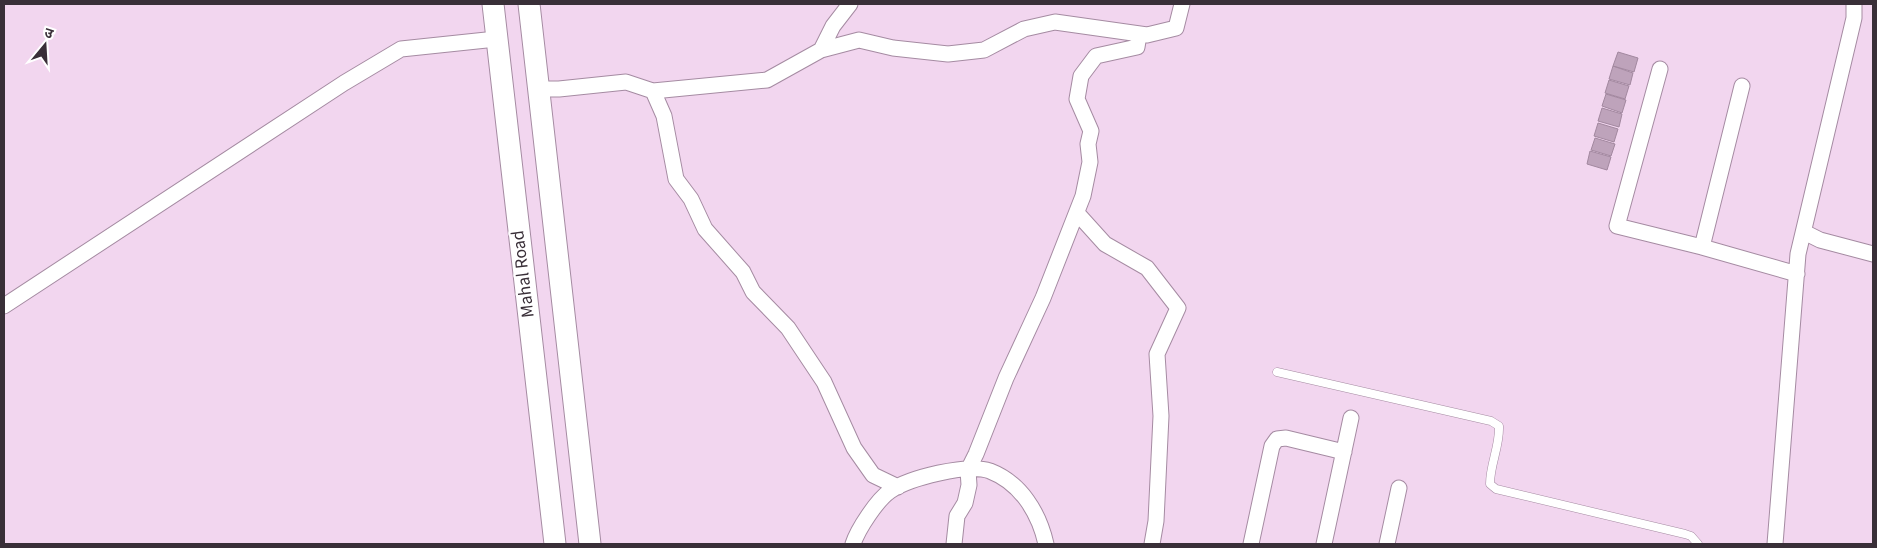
<svg xmlns="http://www.w3.org/2000/svg" width="1877" height="548" font-family="'Source Sans 3','Noto Sans Devanagari',sans-serif">
  <style>
    .building { fill: #bea3bb; stroke: #a2889f }
    .lines { fill: none; stroke-linecap: round; stroke-linejoin: round }
    .service-casing { stroke: #a58ba2; stroke-width: 9 }
    .minor-casing { stroke: #a58ba2; stroke-width: 17 }
    .secondary-casing { stroke: #a58ba2; stroke-width: 23 }
    .service { stroke: #fff; stroke-width: 8 }
    .minor { stroke: #fff; stroke-width: 15 }
    .secondary { stroke: #fff; stroke-width: 21 }
    .labels { text-anchor: middle; dominant-baseline: central; stroke-width: 4.5; stroke-linejoin: round; paint-order: stroke }
    .street-label { font-size: 18px; fill: #392f38; stroke: #fff }
  </style>
  <rect width="100%" height="100%" fill="#f2d6ef"/>
  <path class="building" d="M1618 52 1638 58 1634 72 1613 66Z
    M1613 66 1633 73 1630 85 1609 79Z
    M1609 80 1629 86 1625 99 1605 93Z
    M1606 94 1626 100 1622 113 1602 106Z
    M1602 108 1622 114 1619 127 1598 121Z
    M1598 123 1618 129 1614 142 1594 136Z
    M1595 138 1615 144 1611 156 1591 150Z
    M1590 151 1611 157 1607 170 1587 164Z"/>
  <g class="lines">
    <defs>
      <path id="service" d="M1277 372 1491 421 1499 426C1500 446 1490 464 1490 484L1496 489 1685 534 1691 536 1698 544"/>
      <path id="minor" d="M821 50 833 26 850 4
        M1660 69 1617 226 1702 247
        M1742 86 1702 247 1797 274
        M537 89H559L626 82 653 91 664 116 676 179 691 199 705 229 743 272 753 292 788 328 824 382 854 448 873 475 898 487
        M653 91 767 80 821 50 859 40 893 48 948 54 984 50 1024 29 1055 22 1147 35 1176 28 1182 4
        M1077 213 1105 244 1147 268 1178 308 1157 354 1161 416 1156 521 1152 544
        M1804 232 1820 240 1873 254
        M4 306 344 83 401 49 496 39
        M853 544C858 529 877 500 890 491 909 478 967 463 990 471 1021 483 1039 513 1046 544
        M954 544 957 516 965 503 969 485 968 470 976 454 1006 378 1043 298 1083 196 1090 162 1088 144 1091 131 1077 99 1081 76 1096 56 1137 47 1139 35
        M1251 544 1272 446 1277 439 1286 438 1344 452
        M1324 544 1351 418
        M1387 544 1399 488
        M1775 544 1798 254 1854 18V4"/>
      <path id="secondary" d="M493 4 555 544
        M529 4 590 544"/>
    </defs>
    <use href="#service" class="service-casing"/>
    <use href="#minor" class="minor-casing"/>
    <use href="#secondary" class="secondary-casing"/>
    <use href="#service" class="service"/>
    <use href="#minor" class="minor"/>
    <use href="#secondary" class="secondary"/>
  </g>
  <g class="labels">
    <g class="street-label">
      <text transform="translate(523 274) rotate(-97)">Mahal Road</text>
    </g>
  </g>
  <rect width="1877" height="548" fill="none" stroke="#392f38" stroke-width="10"/>
  <g transform="translate(45 45) rotate(18)" stroke="#ffffff" stroke-width="4" paint-order="stroke">
  <path d="M0-4L9 19L0 12L-9 19Z" fill="#392f38"/>
  <text y="-8" font-size="14" font-weight="bold" text-anchor="middle" fill="#392f38">उ</text>
  </g>
</svg>
